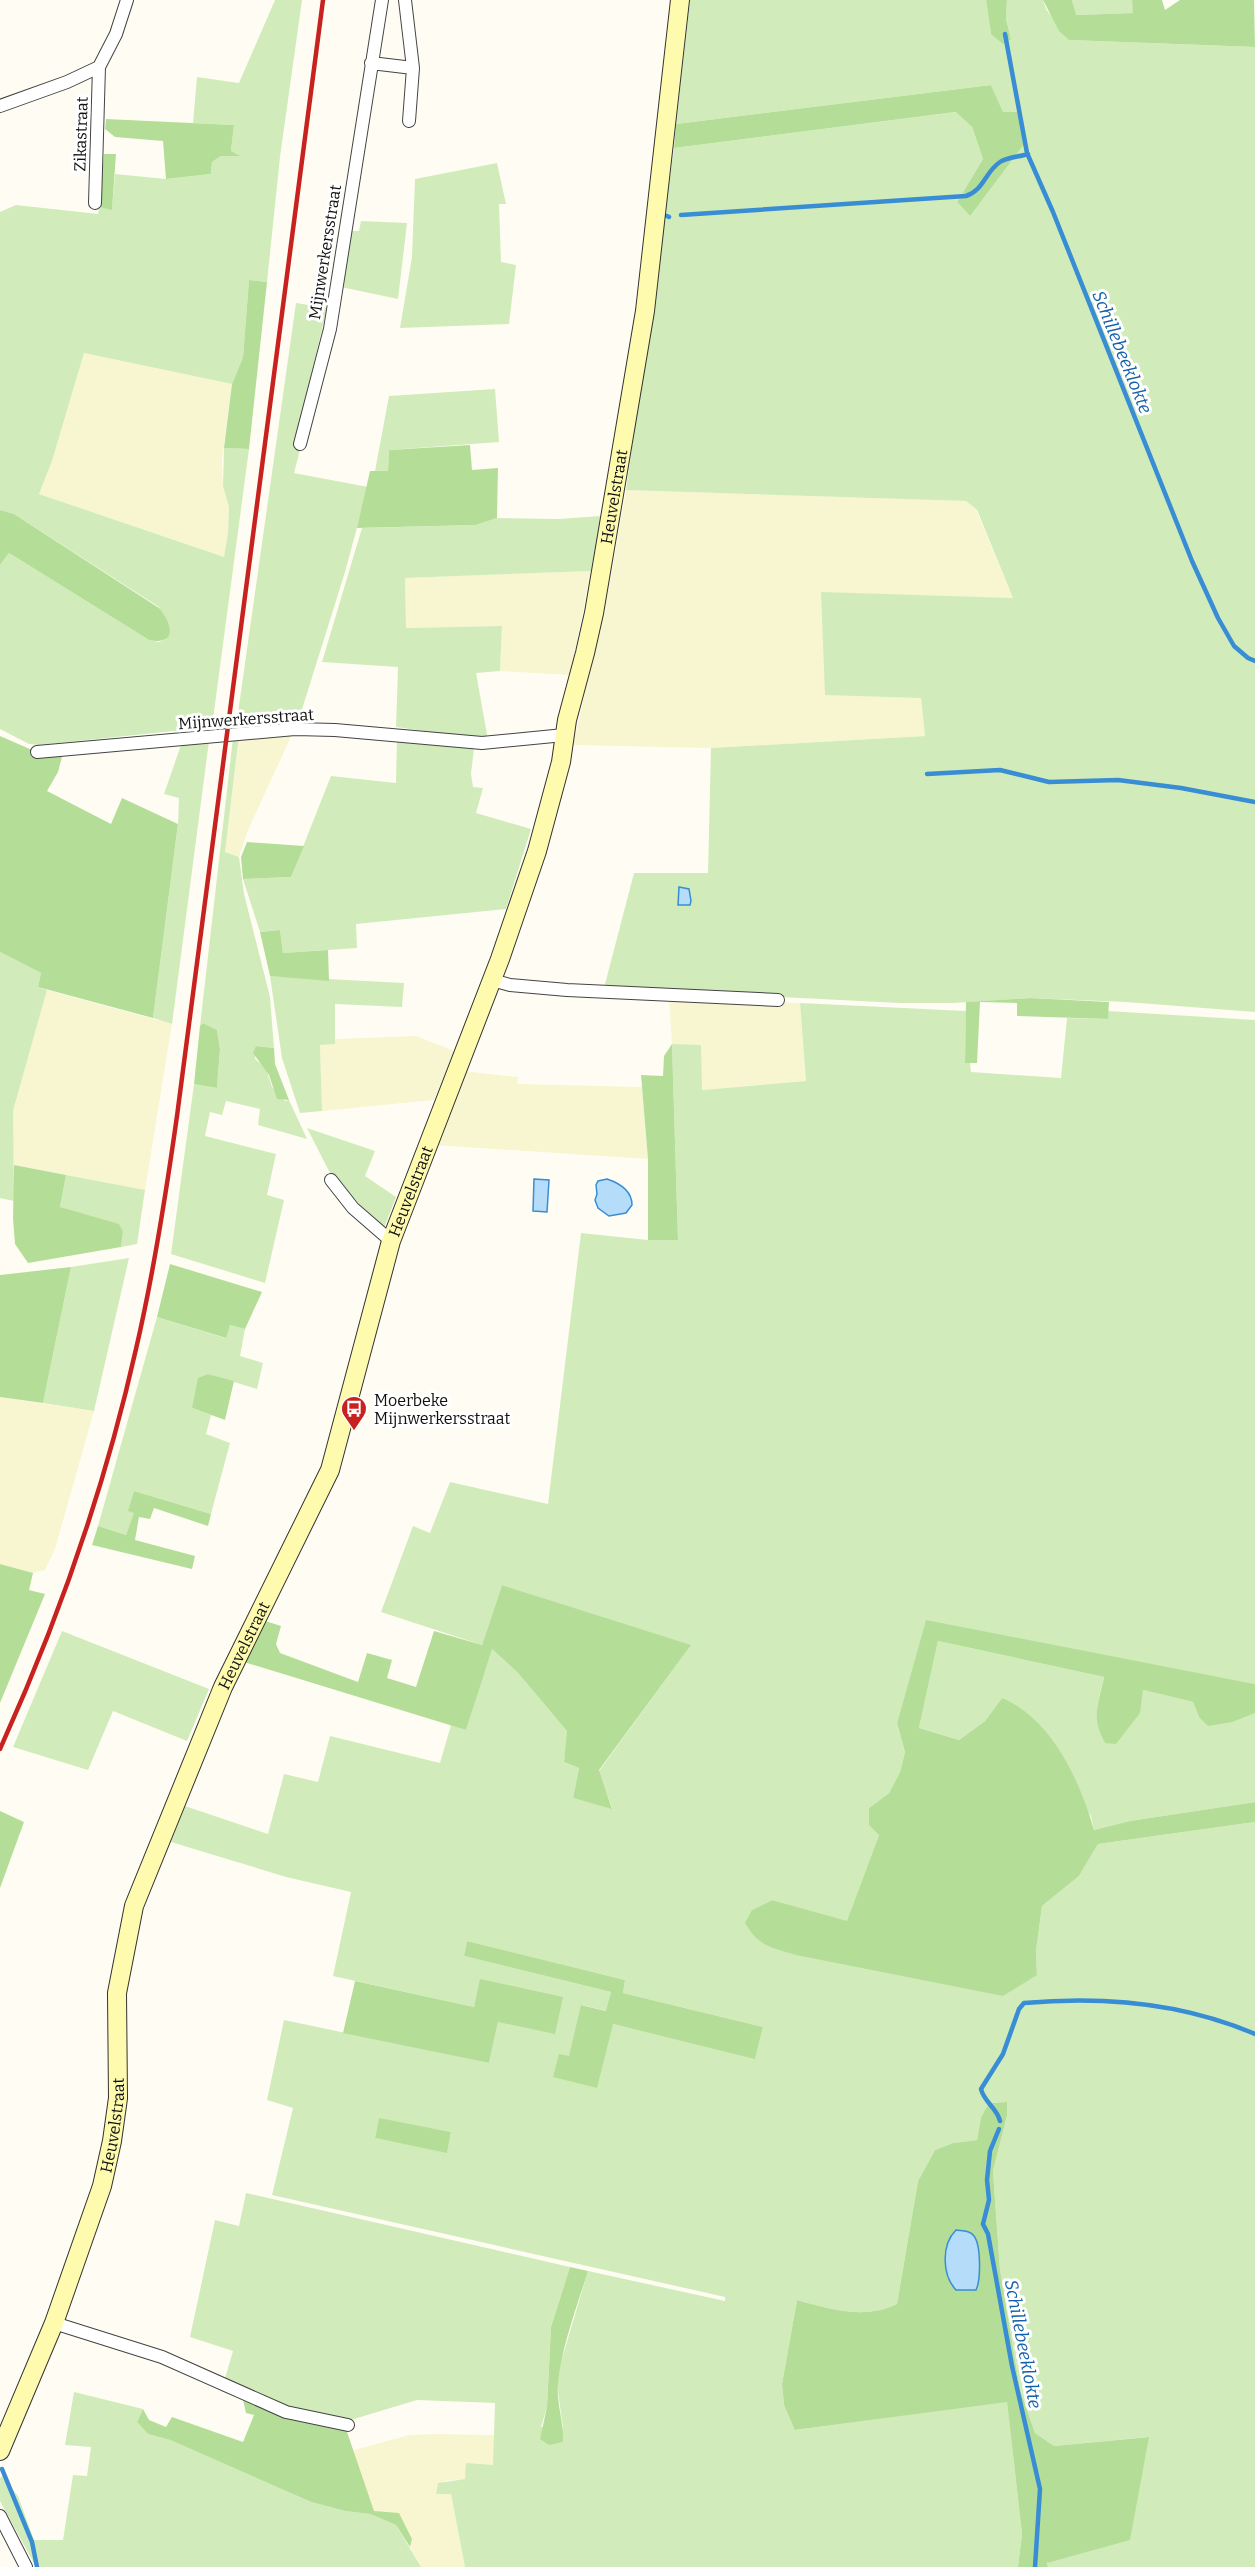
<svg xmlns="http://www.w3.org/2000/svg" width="1255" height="2567" font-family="Bitter,serif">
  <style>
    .farmland { fill: #f7f6d1 }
    .green { fill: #d1ecba; fill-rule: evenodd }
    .forest { fill: #b4de98 }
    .water { fill: #b5dcf9; stroke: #388dd4; stroke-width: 1.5 }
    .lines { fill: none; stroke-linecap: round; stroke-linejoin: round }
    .stream { stroke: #388dd4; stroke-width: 4.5 }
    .street-casing { stroke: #434343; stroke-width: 14 }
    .secondary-casing { stroke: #323232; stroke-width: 20 }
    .street { stroke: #fff; stroke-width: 12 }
    .secondary { stroke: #fffbae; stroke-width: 18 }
    .rail { stroke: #c82220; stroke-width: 4.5 }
    .labels { text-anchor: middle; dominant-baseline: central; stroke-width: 6; stroke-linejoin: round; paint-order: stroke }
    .street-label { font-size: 16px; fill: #101010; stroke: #fff }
    .poi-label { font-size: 16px; fill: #101010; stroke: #fff; text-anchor: start }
    .water-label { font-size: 18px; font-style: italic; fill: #125faa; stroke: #fff }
  </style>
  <rect width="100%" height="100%" fill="#fffdf3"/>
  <path class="farmland" d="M84 353 232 384 222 460 223 486 229 507 228 533 224 557 39 494 52 461Z
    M626 490 966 501 976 510 1013 598 821 593 921 698 925 736 711 748 573 745 609 587Z
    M591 571 570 675 500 671 502 626 406 628 405 578Z
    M294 730 248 830 239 857 225 852 239 735Z
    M47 990 172 1024 145 1190 14 1165 12 1133 13 1111Z
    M669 998 800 1003 806 1081 701 1090V1046L672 1044Z
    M416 1036 454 1051 434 1100 322 1111 320 1045 334 1044 335 1039Z
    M463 1071 518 1077 517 1084 642 1087 648 1159 434 1145Z
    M0 1397 94 1411 55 1549 45 1570 33 1573 0 1564Z
    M436 2434 494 2435V2465L466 2479 444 2481 451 2494 465 2567H421L410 2547 412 2539 405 2527 374 2511 351 2451 409 2435Z"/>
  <path class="green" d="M275 0H302L280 157 267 282 249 280 243 357 232 384 84 353 52 461 39 494 224 557 228 533 229 507 223 486 224 448 249 449 212 727 39 745 29 744 0 729V565L9 553 149 640 159 642 166 639 159 607 14 514 0 510V212L16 205 98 214 99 207 112 209 115 174 166 179 211 174 212 162 221 156H238L231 151 234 125 193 123 197 77 239 83Z
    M690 0H986L991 34 1011 39 1006 19 1007 0H1043L1046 9 1069 40 1255 47V1012L1126 1002 1030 998 954 1003H899L604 988 634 873H708L711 748 925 736 921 698 825 695 821 592 1013 598 977 510 966 501 626 490 674 148 957 112 972 127 983 159 957 202 970 216 1003 113 991 85 676 124Z
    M1072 0H1132L1134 13 1075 15Z
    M497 163 506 204H499L501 262 516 265 509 324 400 328 412 257 415 179Z
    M361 221 407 223 398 299 341 287 349 231H359Z
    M296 303 327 308 296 440 302 442 294 473 368 487 345 572 298 722 236 727Z
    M495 389 499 442 389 450 388 471H375L389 396Z
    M601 516 591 571 405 578 406 628 502 626 500 671 476 673 488 740 396 727 398 667 322 662 362 528 476 525 497 518 559 519Z
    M239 735 225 852 239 857 244 894 270 997 274 1048 256 1046 255 1059 266 1068 272 1087 285 1101 289 1100 307 1139 258 1125 260 1109 226 1101 222 1115 210 1112 205 1136 276 1154 267 1195 284 1200 265 1283 171 1254 194 1084 217 1088 220 1049 217 1030 203 1023 200 1026 233 738Z
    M397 737 474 748 471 774 473 787 483 788 476 813 531 829 506 909 356 924 357 948 283 953 280 930 260 932 243 879 291 877 331 776 396 783Z
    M209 741 172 1024 153 1018 178 824 179 798 164 794 182 742Z
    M0 952 41 973 38 987 47 990 13 1111 14 1201 0 1198Z
    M270 976 404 983 402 1007 335 1004V1044L320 1045 322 1111 300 1113 282 1058Z
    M800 1003 966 1011 965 1062 970 1063 971 1072 1061 1078 1067 1018 1108 1019V1011L1255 1020V1684L926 1621 897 1723 905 1752 900 1772 889 1793 869 1808 879 1835 847 1922 772 1900 752 1910 1037 1975 1036 1951 1042 1906 1079 1876 1098 1844 1255 1822V2567H1048L1047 2564 1148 2437 1054 2446 1035 2433 1020 2388 1000 2270 993 2171 1007 2116V2102L989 2103 981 2117 977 2140 953 2143 935 2150 918 2181 897 2304C864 2320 830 2309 797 2300L782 2384 784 2405 796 2430 1007 2401 1022 2534 1018 2567H465L451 2494H436L438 2483 465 2479 466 2463 493 2465 495 2403 417 2400 354 2419H346V2429L223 2385 233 2351 190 2337 215 2220 239 2226 246 2193 570 2267 551 2327 547 2407 541 2427 563 2428 557 2385 561 2362 588 2271 725 2301V2297L272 2195 293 2108 267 2100 284 2020 489 2063 498 2022 481 1979 474 2007 333 1976 351 1892 286 1877 171 1842 185 1806 268 1834 284 1774 318 1782 330 1736 440 1763 451 1725 466 1730 491 1648 518 1673 568 1732 564 1762 579 1768 573 1798 612 1808 599 1771 690 1646 502 1585 482 1645 381 1612 413 1526 430 1533 450 1482 548 1504 581 1233 648 1240H678L672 1044 701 1045 702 1090 806 1081ZM467 1941 625 1980 623 1993 763 2027 755 2058 613 2024 553 2077 569 2057 582 2005 607 2011 611 1992 464 1956ZM379 2119 451 2132 447 2152 375 2138Z
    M307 1128 375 1151 365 1176 396 1197 384 1228 332 1177Z
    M66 1175 145 1190 137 1244 121 1247 123 1232 60 1207Z
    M129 1258 94 1411 43 1403 71 1267Z
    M157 1317 225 1338 230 1325 245 1329 240 1356 263 1363 257 1389 208 1374 192 1408 211 1415 206 1434 230 1443 211 1514 134 1491 129 1511 135 1512 126 1535 98 1526Z
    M62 1631 209 1689 187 1741 113 1711 88 1770 13 1747Z
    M938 1641 1104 1677C1098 1702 1091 1720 1105 1743L1143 1690 1193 1702 1199 1717 1255 1713V1802L1130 1821 1094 1830 1091 1816 1002 1698 985 1721 959 1740 919 1728Z
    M74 2392 143 2409 137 2422 148 2434 170 2440 311 2502 345 2511 370 2514 396 2525 421 2567H36L0 2501V2478L2 2476 18 2496 34 2540H63L73 2475 87 2476 91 2447 65 2445Z"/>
  <path class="forest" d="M986 0H1007L1006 19 1011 39 1003 44 991 34Z
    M1043 0H1072L1076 15 1133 13 1132 0H1162L1165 10 1180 0H1254L1255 47 1069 40 1059 31Z
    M991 85 1003 112H1017L1024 144 970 216 957 202 983 159 972 127 956 112 674 148 676 124Z
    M106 119 234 125 231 151 240 156H221L212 162 211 174 166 179 163 141 115 137 105 129Z
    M104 154H116L112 210 99 207Z
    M249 280 267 282 249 449 224 448 232 384 243 357Z
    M470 445 472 470 498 468 497 518 476 525 357 528 370 471H388L389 450Z
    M0 510 14 514 159 608C172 623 178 646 149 640L9 553 0 565Z
    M0 736 39 753H63L58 772 47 791 111 824 122 798 178 824 153 1018 38 987 41 973 0 952Z
    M247 842 304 846 291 877 243 879 241 857Z
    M280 930 283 953 328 950 329 981 270 976 260 932Z
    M1030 998 1109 1002 1108 1019 1017 1016V1003L980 1002 977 1063H965L966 1002Z
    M203 1023 217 1030 220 1049 217 1088 194 1084 200 1026Z
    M672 1044 678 1240H648V1159L641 1075 663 1076 664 1056Z
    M256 1046 274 1048 275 1064 289 1100 277 1099 269 1075 253 1053Z
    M14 1165 66 1175 60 1207 119 1224 123 1232 121 1247 28 1263 15 1244 13 1219Z
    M170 1264 262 1292 245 1329 230 1325 226 1338 157 1317Z
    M71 1267 43 1403 0 1397V1275Z
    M208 1374 234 1381 225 1420 192 1408 198 1378Z
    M134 1491 211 1514 208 1526 154 1508 150 1519 139 1517 135 1540 195 1556 192 1569 92 1545 98 1526 126 1535 134 1513 128 1511Z
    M0 1564 33 1573 29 1590 45 1594 0 1703Z
    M502 1585 691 1645 599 1770 612 1809 573 1798 579 1768 564 1762 567 1731 518 1673 492 1649 466 1730 244 1662 262 1620 281 1626 276 1644 280 1653 358 1682 367 1653 392 1660 387 1678 416 1687 434 1631 482 1645Z
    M926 1620 1255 1684V1713L1232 1722 1208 1726 1199 1717 1193 1702 1143 1690 1140 1713 1116 1744 1105 1743C1090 1718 1099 1702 1104 1677L938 1641 919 1728 959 1740 985 1721 1002 1698C1052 1719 1080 1781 1094 1830L1130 1821 1255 1802V1822L1098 1844 1079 1876 1042 1906 1036 1951 1037 1975 1003 1996 796 1955C771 1947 759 1947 745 1923L752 1910 772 1900 847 1921 879 1835 869 1825V1808L889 1793 900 1772 905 1752 897 1723Z
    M0 1811 24 1822 0 1888Z
    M467 1941 625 1980 623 1993 763 2027 755 2059 613 2024 597 2088 553 2077 559 2054 569 2056 581 2005 606 2011 611 1992 464 1956Z
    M480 1979 563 1997 555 2034 498 2022 489 2063 343 2033 355 1981 474 2007Z
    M1007 2102V2116L993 2171 1000 2270 1020 2389 1035 2433 1054 2446 1149 2437 1130 2540 1047 2563 1048 2567H1018L1022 2534 1007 2402 795 2430 784 2405 782 2384 797 2300C830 2309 864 2320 897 2304L918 2181 935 2150 953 2143 977 2140 981 2117 989 2103Z
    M379 2118 451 2132 447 2153 375 2138Z
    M570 2267 588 2271C577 2307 562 2345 558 2383 556 2402 564 2422 563 2442L549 2445 540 2439 547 2407 551 2327Z
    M223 2385 346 2429 374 2511 399 2513 412 2539 410 2547 396 2525 370 2514 345 2511 311 2502 170 2440 148 2434 137 2422 143 2409 149 2420 166 2427 172 2417 243 2442 254 2415 246 2413 243 2400 221 2391Z"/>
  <path class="water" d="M679 887 689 889 691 901 690 905H678Z
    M534 1179 549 1180 547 1212 533 1211Z
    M607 1179C619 1183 632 1190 632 1205L626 1213 609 1216 598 1208 595 1200 597 1194 596 1185 598 1181Z
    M956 2230C962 2231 970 2230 974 2236 981 2245 981 2280 976 2290H956C942 2275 941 2245 956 2230Z"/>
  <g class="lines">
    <path class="stream" d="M1005 34 1027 153 1053 212 1192 561 1218 618 1234 646 1248 658 1255 661
      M681 215 966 196C984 190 985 172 1000 162 1007 157 1019 157 1028 154
      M667 216 669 217
      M927 774 1000 770 1049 782 1118 780 1181 788 1255 802
      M1000 2121C997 2108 984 2102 981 2089L1003 2054 1019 2009 1024 2003C1102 1996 1183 2003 1255 2034
      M999 2129 990 2151 987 2180 989 2200 983 2224 988 2234 1012 2366 1040 2489 1035 2567
      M2 2469 32 2542 37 2567"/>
    <defs>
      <path id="street" d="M405 0 413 68 409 121
        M371 63 413 68
        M0 106 67 82 99 67
        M95 203 99 67 116 34 127 0
        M300 444 330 329 382 0
        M37 752 295 729 335 730 482 743 564 735
        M492 980 510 985 567 990 778 1000
        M331 1180 353 1208 391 1241
        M54 2323 162 2357 286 2412 348 2425
        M0 2516 26 2567"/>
      <g id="secondary">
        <path id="s1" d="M0 2451 54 2323 102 2186 112 2141 118 2098 117 1993 134 1906 223 1687 330 1470 391 1241 500 959 537 851 561 762 567 720 585 653 594 613 645 311 680 0"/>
      </g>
    </defs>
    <use href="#street" class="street-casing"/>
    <use href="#secondary" class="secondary-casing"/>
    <use href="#street" class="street"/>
    <use href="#secondary" class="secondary"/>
    <path class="rail" d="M0 1749C58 1621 105 1487 136 1349 154 1272 166 1194 177 1116L323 0"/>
  </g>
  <defs>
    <symbol id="bus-pin" viewBox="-11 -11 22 30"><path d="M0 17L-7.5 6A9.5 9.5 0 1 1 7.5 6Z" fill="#c82220" stroke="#fff"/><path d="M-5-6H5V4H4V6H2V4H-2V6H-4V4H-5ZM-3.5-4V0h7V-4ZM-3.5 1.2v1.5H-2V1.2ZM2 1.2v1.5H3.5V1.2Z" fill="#fff"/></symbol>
  </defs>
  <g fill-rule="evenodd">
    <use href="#bus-pin" x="339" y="1394" width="30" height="40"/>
  </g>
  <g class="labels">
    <g class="street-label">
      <text transform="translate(81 134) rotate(-88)">Zikastraat</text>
      <text transform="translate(325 252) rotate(-81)">Mijnwerkersstraat</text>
      <text stroke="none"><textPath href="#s1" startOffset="2062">Heuvelstraat</textPath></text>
      <text transform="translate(246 719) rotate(-4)">Mijnwerkersstraat</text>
      <text stroke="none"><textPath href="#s1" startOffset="1336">Heuvelstraat</textPath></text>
      <text stroke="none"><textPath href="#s1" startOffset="850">Heuvelstraat</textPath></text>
      <text stroke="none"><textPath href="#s1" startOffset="346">Heuvelstraat</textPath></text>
    </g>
    <g class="poi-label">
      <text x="374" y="1400">Moerbeke<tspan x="374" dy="18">Mijnwerkersstraat</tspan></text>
    </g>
    <g class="water-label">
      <text transform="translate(1122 352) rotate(68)">Schillebeeklokte</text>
      <text transform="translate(1023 2344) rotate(79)">Schillebeeklokte</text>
    </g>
  </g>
</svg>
